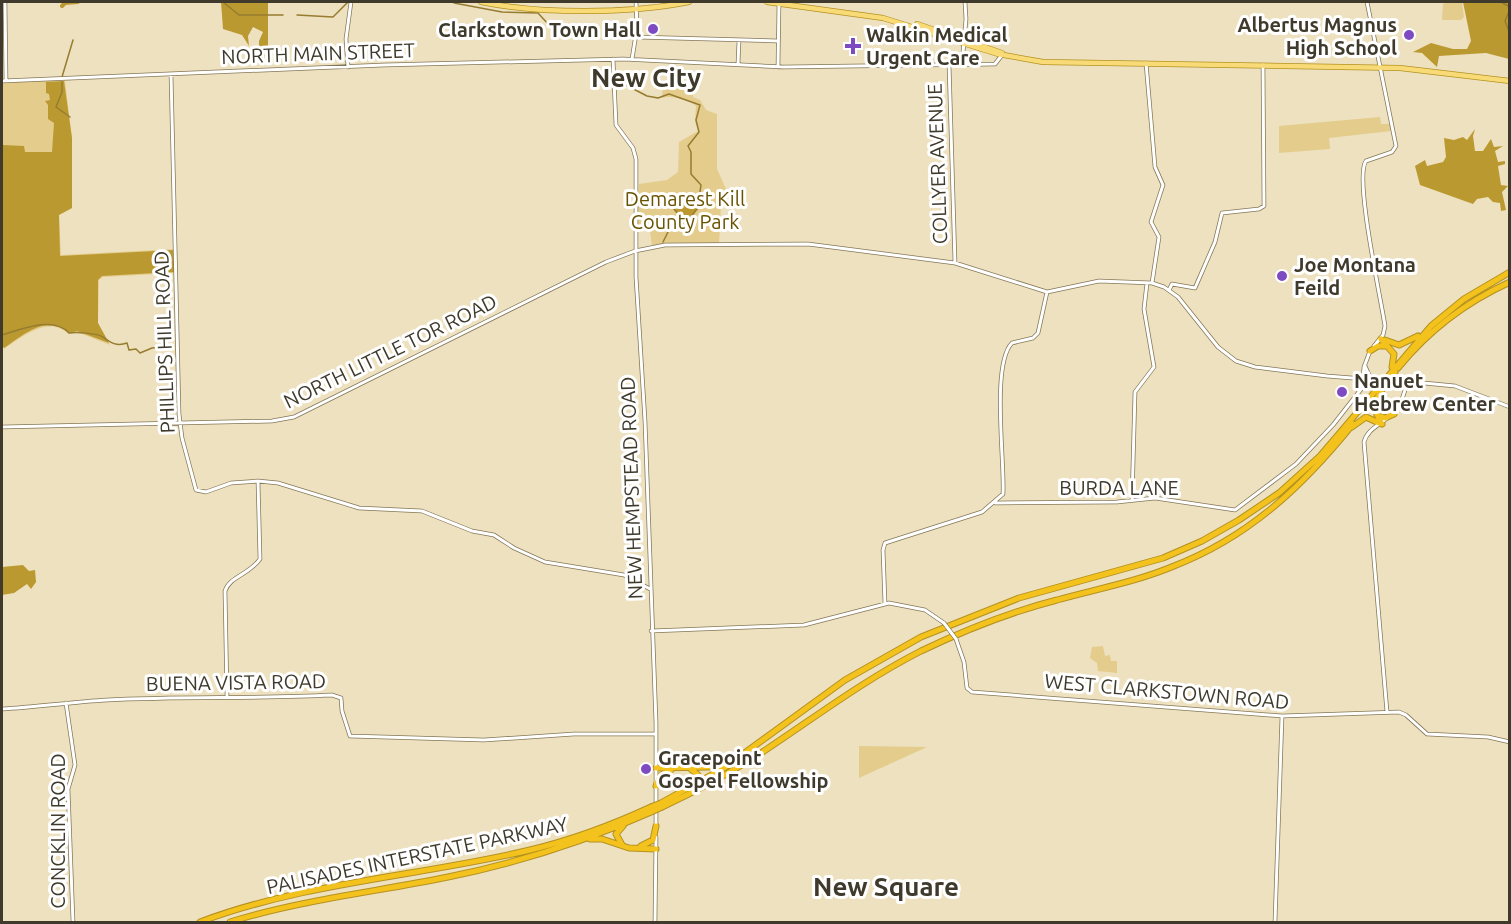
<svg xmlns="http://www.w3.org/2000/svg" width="1511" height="924" font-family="Ubuntu,sans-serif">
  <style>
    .green { fill: #e4cc8c }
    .forest { fill: #bb9931 }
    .water { fill: #bb9830; stroke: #967c2f; stroke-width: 1.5 }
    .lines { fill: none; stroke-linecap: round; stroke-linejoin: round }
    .stream { stroke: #967c2f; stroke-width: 1.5 }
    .river { stroke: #bb9830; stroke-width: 4 }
    .tertiary-casing { stroke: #837758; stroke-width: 4.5 }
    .primary-casing { stroke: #b49222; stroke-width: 6 }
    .motorway-casing { stroke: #b49222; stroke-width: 7 }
    .tertiary { stroke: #fff; stroke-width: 3 }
    .primary { stroke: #f8da77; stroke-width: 4.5 }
    .motorway { stroke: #f3c21c; stroke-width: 5 }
    .tertiary-bridge-casing { stroke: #837758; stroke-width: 4.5; stroke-linecap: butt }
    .motorway-bridge-casing { stroke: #b49222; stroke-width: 7; stroke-linecap: butt }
    .tertiary-bridge { stroke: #fff; stroke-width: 3 }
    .motorway-bridge { stroke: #f3c21c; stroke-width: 5 }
    .poi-dot { fill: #7d4ac2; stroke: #fff; stroke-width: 2 }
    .labels { text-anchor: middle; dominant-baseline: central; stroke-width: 6; stroke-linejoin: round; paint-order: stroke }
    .poi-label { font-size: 20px; font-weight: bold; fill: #3f3a2c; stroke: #fff; text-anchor: start }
    .street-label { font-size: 20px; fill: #3f3a2c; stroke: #fff }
    .park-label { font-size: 20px; fill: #6a5300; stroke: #fff }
    .district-label { font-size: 26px; font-weight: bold; fill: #3f3a2c; stroke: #fff }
  </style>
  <rect width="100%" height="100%" fill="#eee1bf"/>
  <path class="green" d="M1447 2H1462L1464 17 1461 20H1442L1443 4Z
    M2 81H65L72 138V208L59 215 61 255 175 249V273L103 277 99 280 98 323 110 345 77 332 69 334C48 315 23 336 4 349L2 346Z
    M663 85 694 87 693 97 700 100 706 110 717 114V169L726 189 721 206 719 244 652 245 650 231 637 229 639 184 667 180 678 172 679 142 698 131 695 121 696 106C689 99 671 95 662 98Z
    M1380 117 1381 124H1390L1391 131 1329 138 1330 149 1279 153V126Z
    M1103 646 1105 656 1110 655 1111 661H1117V673L1098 671 1097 663 1090 658 1092 647Z
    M859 746 927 747 859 778Z"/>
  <path class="forest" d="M221 2H268V55L259 57V41L263 32 253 27 248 36 249 46 242 35 223 29Z
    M1463 2H1509V59L1486 53 1439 56 1437 67 1422 53 1413 52 1431 43 1453 49H1467L1471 41Z
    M64 81 72 138V208L59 215 60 256 174 250V272L102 276 98 280V323L109 343 77 331 69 333C48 313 23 335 4 348L2 345 3 145 24 146 25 152H52L54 123 48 119V105L45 101 50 100 49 94 46 93V82Z
    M1475 129 1473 136 1475 151H1483L1491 139 1494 147 1503 146 1495 151 1498 162 1505 161V164L1498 166 1501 185 1508 186 1502 192 1506 210 1501 211 1500 203 1493 202 1488 197 1477 199 1473 204 1420 185 1415 166 1425 160 1427 166 1443 162 1446 157 1444 138 1454 140 1463 137 1467 140Z
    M23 565 29 571 35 570 36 582 31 589 27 584 14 593 2 595V567Z"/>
  <path class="water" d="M682 193 698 208 684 225 677 223 681 218 670 204 673 198Z"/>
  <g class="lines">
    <path class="stream" d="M223 2 239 15H283
      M448 2H451
      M1501 2 1510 7
      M454 3 502 12 538 13 549 25
      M1510 9 1505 21 1510 34
      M297 15 333 17 348 2
      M598 72 602 79 612 80
      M62 77 73 40
      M618 81 647 96 658 98 669 94 700 105 696 120 699 132 688 146 691 152V174L701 185 699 199 695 205
      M62 82V92L56 107 70 117
      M663 242 673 222 678 221
      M2 335C22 329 53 316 69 333 76 332 97 333 103 337 110 342 116 347 127 343L129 350 136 349 140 353 152 348 174 346"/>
    <path class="river" d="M62 6 65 3 78 2"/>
    <defs>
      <path id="tertiary" d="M5 2 6 81
        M1367 2 1396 146 1392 152 1366 161C1354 177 1381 299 1385 326L1383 335 1374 346
        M636 37 778 41
        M613 59 616 125 633 148 636 159V277L645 421 656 723V827
        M632 59 637 28 636 2
        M1146 63 1155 167 1163 185 1151 222 1159 237 1152 283
        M738 64 739 40
        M949 64 955 263
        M962 64 966 19 965 2
        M348 67 346 39 351 2
        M778 67 779 2
        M171 74 179 414 182 438 196 490 206 492 231 483 258 481 278 483 359 508 422 511 472 531 494 535 514 548 545 562 624 575 650 589
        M2 81 384 65 623 59 784 67 995 64 1002 55
        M1169 290 1172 284 1195 288 1215 242 1222 213 1259 209 1264 206 1263 65
        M1365 366 1369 375 1375 379
        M1393 380 1455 386 1510 407
        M2 427 272 421 294 417 606 262 635 251 665 245 808 244 955 263 1047 292 1099 281 1152 283 1164 287 1178 297 1218 347 1236 361 1255 367 1327 376 1377 380
        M1132 500 1135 392 1154 367 1144 309 1147 283
        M995 503 1117 502 1155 498 1235 510 1296 464 1333 425 1362 388 1364 367 1370 351
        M885 604 883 550 885 543 982 512 1003 494C1005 463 991 364 1012 343L1033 338 1038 333 1047 292
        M651 631 804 625 889 603 925 610 944 623
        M956 639 964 662 967 688 972 692 1282 716 1399 712 1406 715 1427 734 1488 737 1510 742
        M227 696 225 591C230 576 249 575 260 559L258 481
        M66 703 75 765 68 789 73 922
        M2 709C37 707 72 702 107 700 182 696 257 699 332 695L341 698 342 711 350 736 484 740 574 734H656
        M1387 712 1364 442C1370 420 1400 425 1407 381
        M655 922 656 837
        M1275 922 1282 716"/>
      <path id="primary" d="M481 2C541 14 628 14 689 2
        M767 2 883 18 998 54 1043 62 1400 68 1510 81
        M917 24 1002 53"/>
      <path id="motorway" d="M1381 339 1394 354 1392 367
        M1385 340 1399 345 1418 336
        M1370 351 1378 346H1387
        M1398 368C1428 331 1466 302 1510 282
        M1377 415 1385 418 1394 414
        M1382 424C1367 401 1381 392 1395 372
        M1352 427 1366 417 1379 423
        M656 768 709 767 727 763
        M691 769 698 775 694 785
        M656 786 660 776 671 770
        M661 803 724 768 845 680 921 637 1019 598 1163 558 1202 541 1239 520 1279 493 1320 456 1431 326 1464 299 1510 272
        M662 807C696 791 729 774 761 753 814 718 864 680 921 651 965 630 1010 612 1057 600 1096 589 1136 582 1174 566 1249 537 1303 486 1353 424
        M590 839H602L629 848 656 849
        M622 845 616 834 623 826
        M641 846 653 840 656 826
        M200 922C306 882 421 876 530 850 572 840 612 825 651 807
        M230 922C300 900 375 892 448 877 517 863 586 841 651 812"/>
    </defs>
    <use href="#tertiary" class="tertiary-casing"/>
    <use href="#primary" class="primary-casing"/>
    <use href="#motorway" class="motorway-casing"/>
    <use href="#tertiary" class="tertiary"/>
    <use href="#primary" class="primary"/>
    <use href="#motorway" class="motorway"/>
    <defs>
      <path id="tertiary-bridge" d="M1377 380H1393
        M944 623 956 639"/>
      <path id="motorway-bridge" d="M651 807 661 803
        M651 812 662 807"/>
    </defs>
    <use href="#tertiary-bridge" class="tertiary-bridge-casing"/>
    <use href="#motorway-bridge" class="motorway-bridge-casing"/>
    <use href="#tertiary-bridge" class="tertiary-bridge"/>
    <use href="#motorway-bridge" class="motorway-bridge"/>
  </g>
  <g class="poi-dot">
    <circle cx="653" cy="29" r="6"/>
    <circle cx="1409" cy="35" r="6"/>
    <path d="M850 37h6v6h6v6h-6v6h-6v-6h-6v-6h6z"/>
    <circle cx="1282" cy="276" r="6"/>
    <circle cx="1342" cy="392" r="6"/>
    <circle cx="646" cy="769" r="6"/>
  </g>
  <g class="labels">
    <g class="poi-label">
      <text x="1397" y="24" text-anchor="end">Albertus Magnus<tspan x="1397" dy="23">High School</tspan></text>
      <text x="641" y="29" text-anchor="end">Clarkstown Town Hall</text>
      <text x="866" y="34">Walkin Medical<tspan x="866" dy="23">Urgent Care</tspan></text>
      <text x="1294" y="264">Joe Montana<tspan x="1294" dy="23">Feild</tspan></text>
      <text x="1354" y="380">Nanuet<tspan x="1354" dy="23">Hebrew Center</tspan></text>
      <text x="658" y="757">Gracepoint<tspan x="658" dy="23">Gospel Fellowship</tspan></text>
    </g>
    <g class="street-label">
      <text transform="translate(318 53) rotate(-2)">NORTH MAIN STREET</text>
      <text transform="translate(937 164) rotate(-92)">COLLYER AVENUE</text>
      <text transform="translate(164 342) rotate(-92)">PHILLIPS HILL ROAD</text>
      <text transform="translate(390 351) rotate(-26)">NORTH LITTLE TOR ROAD</text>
      <text x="1119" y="487">BURDA LANE</text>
      <text transform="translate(631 488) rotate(-92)">NEW HEMPSTEAD ROAD</text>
      <text transform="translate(236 682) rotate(-1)">BUENA VISTA ROAD</text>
      <text transform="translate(1167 691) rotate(5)">WEST CLARKSTOWN ROAD</text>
      <text transform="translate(57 831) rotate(-90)">CONCKLIN ROAD</text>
      <text transform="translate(417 855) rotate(-12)">PALISADES INTERSTATE PARKWAY</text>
    </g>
    <g class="park-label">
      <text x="685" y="198">Demarest Kill<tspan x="685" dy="23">County Park</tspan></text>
    </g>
    <g class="district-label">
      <text x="646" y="77">New City</text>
      <text x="886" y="886">New Square</text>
    </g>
  </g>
  <rect width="1511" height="924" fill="none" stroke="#3f3a2c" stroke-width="6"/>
</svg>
